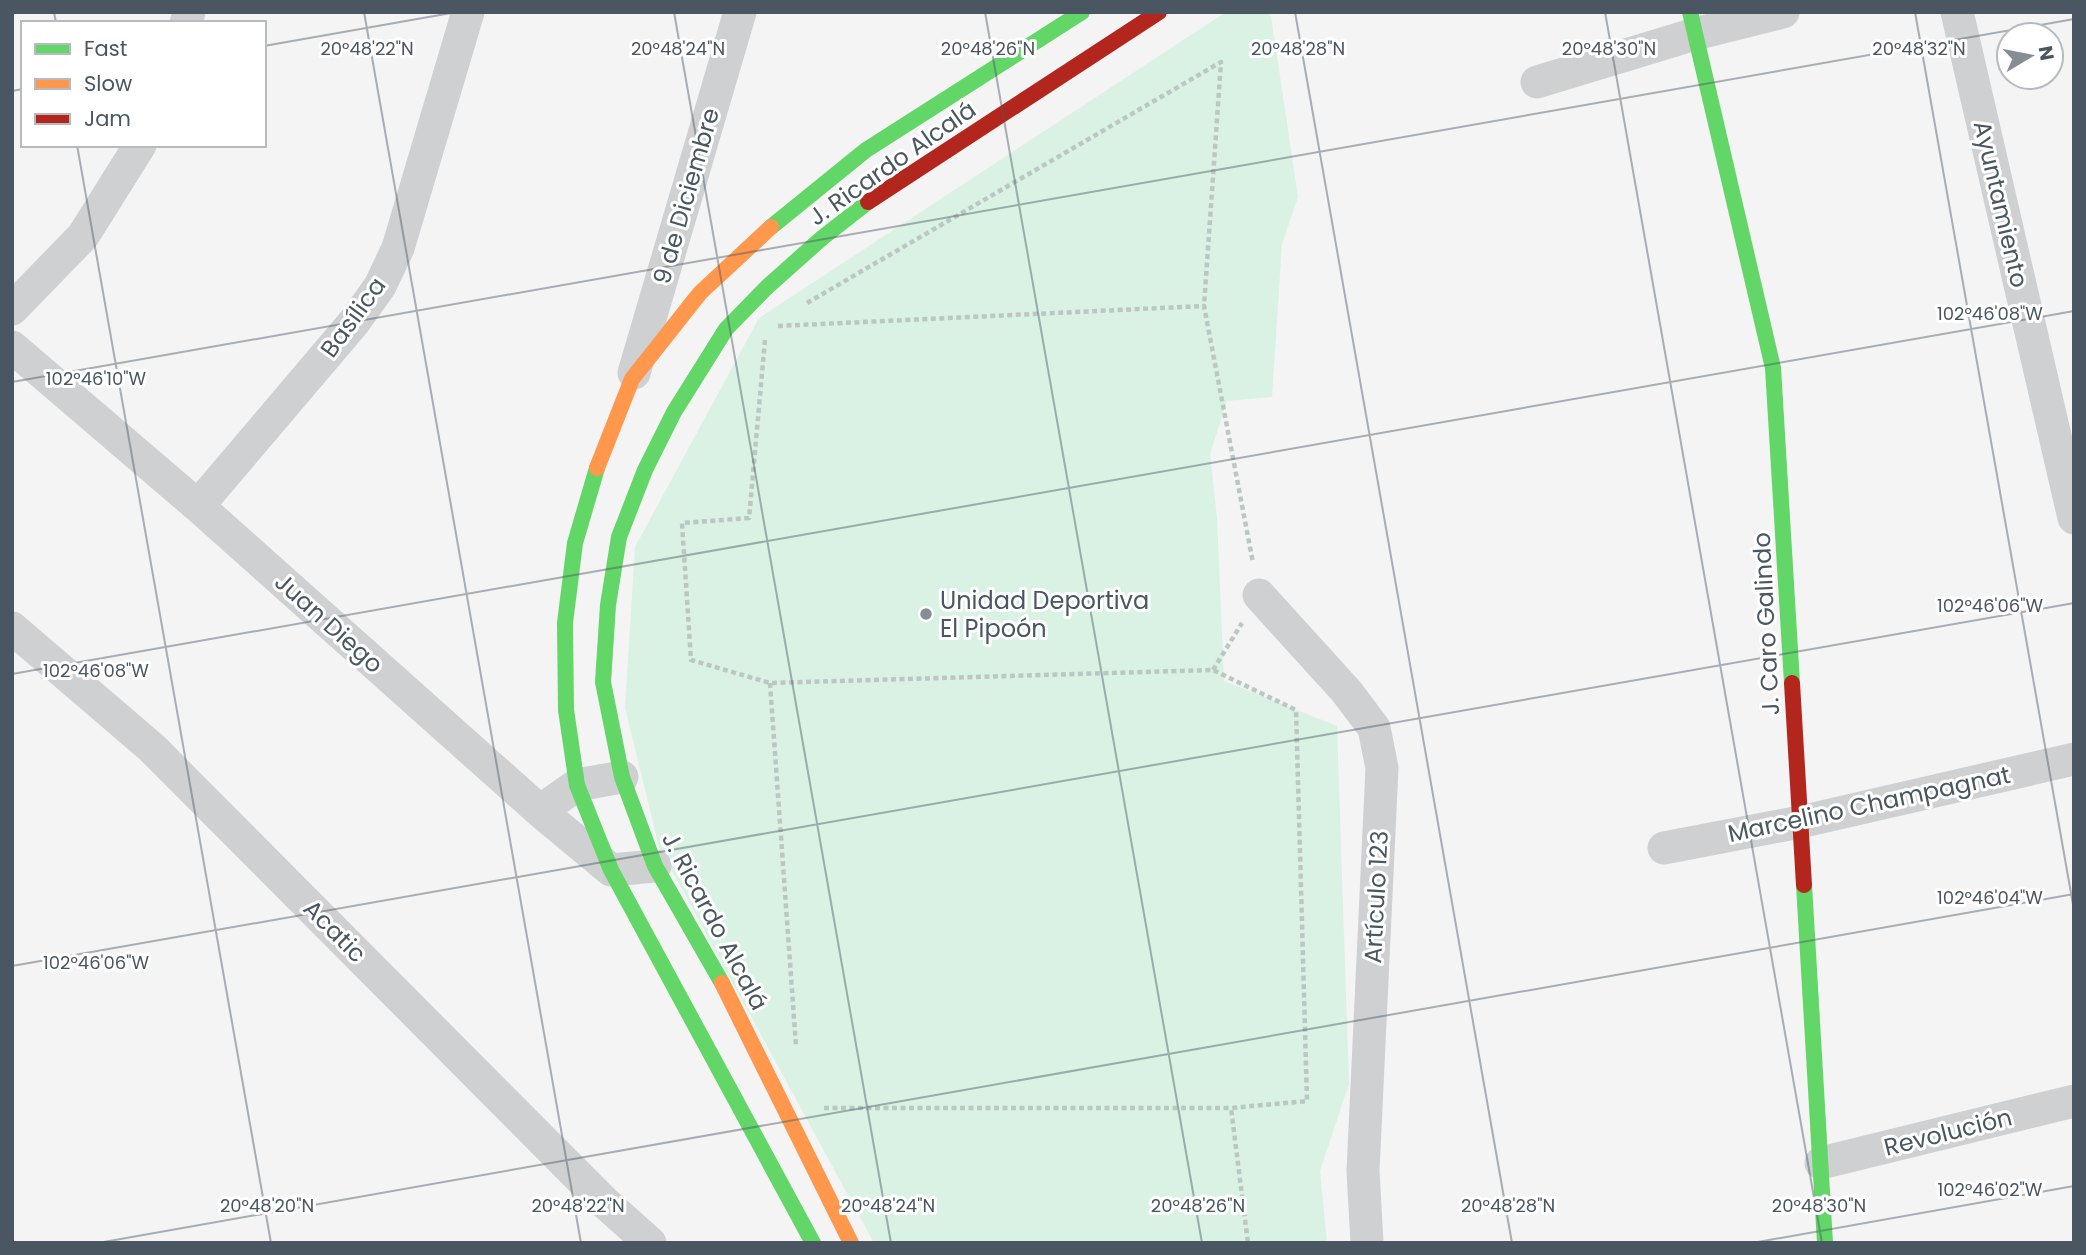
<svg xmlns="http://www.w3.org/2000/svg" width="2086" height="1255" font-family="Poppins,sans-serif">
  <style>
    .park { fill: #d9f2e3 }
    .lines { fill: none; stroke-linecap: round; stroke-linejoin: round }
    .path { stroke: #bcc7c4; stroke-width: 4.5; stroke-dasharray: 5 3.5; stroke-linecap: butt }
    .street { stroke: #ced0d2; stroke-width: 33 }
    .fast { stroke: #63d668; stroke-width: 16 }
    .slow { stroke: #ff974d; stroke-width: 16 }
    .jam { stroke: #b3261e; stroke-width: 16 }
    .ticks { fill: none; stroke: #4a5661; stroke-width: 2; stroke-opacity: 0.45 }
    .poi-dot { fill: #868d94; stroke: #fff; stroke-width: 2.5 }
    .labels { text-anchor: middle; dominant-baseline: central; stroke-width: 6; stroke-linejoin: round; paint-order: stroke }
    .street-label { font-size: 24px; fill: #4a5661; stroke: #fff }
    .poi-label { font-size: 24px; fill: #4a5661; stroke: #fff; text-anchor: start }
    .ticks-label { font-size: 18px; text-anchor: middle; fill: #4a5661; stroke: #fff; stroke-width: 6; stroke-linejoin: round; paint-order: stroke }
  </style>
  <rect width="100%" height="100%" fill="#f4f4f4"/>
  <path class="park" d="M1226 12H1265L1271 16 1298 197 1282 244 1272 397 1227 401 1210 454 1217 518 1224 681 1337 726 1349 1084 1320 1171 1327 1243H874L659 847 625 708 635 547 759 318Z"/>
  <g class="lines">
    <path class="path" d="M807 303 1221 62 1204 306
      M778 326 1204 306 1253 563
      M765 340 749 518 682 523 691 660 770 683 1213 670 1296 710 1307 1101 1231 1108 1248 1243
      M1213 670 1242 623
      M770 683 796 1046
      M824 1108H1231"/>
    <path class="street" d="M1957 12 2074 518
      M186 23 189 12
      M1537 82 1695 34 1783 12
      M12 309 83 236 140 145
      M12 347 198 506 540 811 611 870 655 866
      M634 373 740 12
      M198 506 355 321 380 286 398 248 468 12
      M1259 595 1347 692 1374 728 1382 768 1363 1171 1367 1243
      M12 628 152 748 603 1201 650 1243
      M540 811 577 785 622 777
      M1664 848 1800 822 2074 759
      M1821 1163 2074 1101"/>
    <path class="fast" d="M1690 12 1773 368 1792 683
      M771 227 866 150 1082 12
      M597 468 575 543 565 623 566 710 577 785 611 870 813 1243
      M1804 885 1825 1243
      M722 983 655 866 622 777 603 682 608 605 619 537 645 470 674 412 726 329 767 287 822 238 868 202"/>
    <path class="slow" d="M597 468 632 379 700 293 771 227
      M722 983 851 1243"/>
    <path class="jam" d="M868 202 1159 12
      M1792 683 1804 885"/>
  </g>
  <path class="ticks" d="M54 12 56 23M364 12 581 1243M674 12 891 1243M985 12 1202 1243M1295 12 1512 1243M1605 12 1822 1243M1915 12 2074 910M264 46 457 12M12 91 23 89M77 145 271 1243M12 382 2074 19M12 674 2074 311M12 966 2074 603M98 1243 2074 894M1752 1243 2074 1186"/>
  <circle class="poi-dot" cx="926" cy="614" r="7"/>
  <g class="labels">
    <g class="street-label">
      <text transform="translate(892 163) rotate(-35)">J. Ricardo Alcalá</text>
      <text transform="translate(686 196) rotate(-74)">9 de Diciembre</text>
      <text transform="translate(2001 204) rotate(77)">Ayuntamiento</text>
      <text transform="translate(353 317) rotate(-54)">Basílica</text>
      <text transform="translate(329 623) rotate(42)">Juan Diego</text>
      <text transform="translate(1766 624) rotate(-93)">J. Caro Galindo</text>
      <text transform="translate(1869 804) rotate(-12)">Marcelino Champagnat</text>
      <text transform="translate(1376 897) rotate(-87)">Artículo 123</text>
      <text transform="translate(715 921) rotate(62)">J. Ricardo Alcalá</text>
      <text transform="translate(335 931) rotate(45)">Acatic</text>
      <text transform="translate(1948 1132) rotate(-14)">Revolución</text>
    </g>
    <g class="poi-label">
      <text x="940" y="600">Unidad Deportiva<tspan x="940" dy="28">El Pipoón</tspan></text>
    </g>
  </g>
  <g class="ticks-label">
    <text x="367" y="55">20°48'22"N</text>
    <text x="678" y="55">20°48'24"N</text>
    <text x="988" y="55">20°48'26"N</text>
    <text x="1298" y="55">20°48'28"N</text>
    <text x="1609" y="55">20°48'30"N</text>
    <text x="1919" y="55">20°48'32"N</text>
    <text x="1990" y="320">102°46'08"W</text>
    <text x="96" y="385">102°46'10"W</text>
    <text x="1990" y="612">102°46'06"W</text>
    <text x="96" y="677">102°46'08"W</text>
    <text x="1990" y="904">102°46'04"W</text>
    <text x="96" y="969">102°46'06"W</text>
    <text x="1990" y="1196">102°46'02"W</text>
    <text x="267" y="1212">20°48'20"N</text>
    <text x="578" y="1212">20°48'22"N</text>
    <text x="888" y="1212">20°48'24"N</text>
    <text x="1198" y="1212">20°48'26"N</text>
    <text x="1508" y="1212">20°48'28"N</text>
    <text x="1819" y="1212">20°48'30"N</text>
  </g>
  <rect width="2086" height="1255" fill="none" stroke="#4a5661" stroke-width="28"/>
  <rect x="21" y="21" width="245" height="126" fill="#ffffff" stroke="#b7bbc0" stroke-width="2"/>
  <rect x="35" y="44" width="35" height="10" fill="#63d668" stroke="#b7bbc0" stroke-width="2"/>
  <text x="84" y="56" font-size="21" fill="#4a5661">Fast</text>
  <rect x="35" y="79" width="35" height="10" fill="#ff974d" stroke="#b7bbc0" stroke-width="2"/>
  <text x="84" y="91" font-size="21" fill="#4a5661">Slow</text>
  <rect x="35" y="114" width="35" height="10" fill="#b3261e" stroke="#b7bbc0" stroke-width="2"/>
  <text x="84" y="126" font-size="21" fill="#4a5661">Jam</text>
  <g transform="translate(2030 56) rotate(80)"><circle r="33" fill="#ffffff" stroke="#b7bbc0" stroke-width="2"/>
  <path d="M0-5L12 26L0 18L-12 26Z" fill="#868d94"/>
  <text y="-10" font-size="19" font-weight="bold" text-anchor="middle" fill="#4a5661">N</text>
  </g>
</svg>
